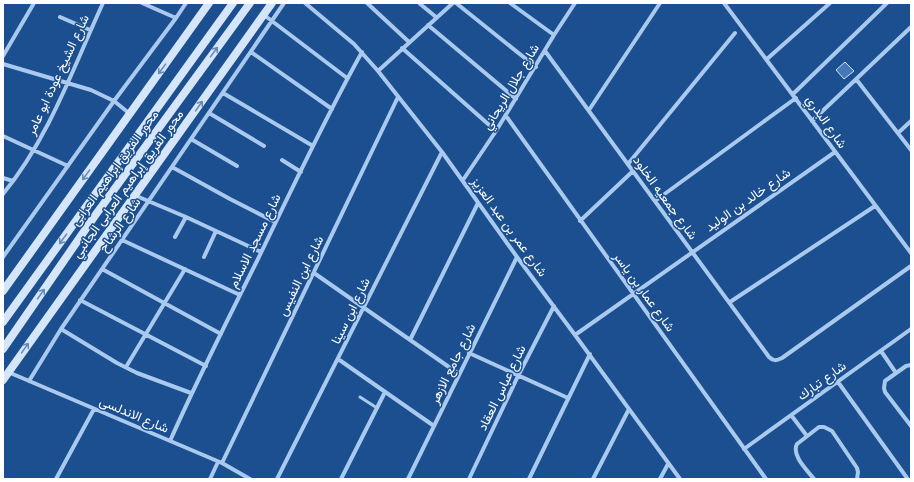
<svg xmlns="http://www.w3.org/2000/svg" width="914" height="482" font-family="'Nunito Sans',Vazirmatn,sans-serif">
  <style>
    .building { fill: #4478b7; stroke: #cfe3fa }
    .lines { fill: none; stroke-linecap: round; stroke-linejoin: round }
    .lane { stroke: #a9c9ee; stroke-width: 3 }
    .street { stroke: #a9c9ee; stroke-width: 4 }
    .secondary { stroke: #d6e6fa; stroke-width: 8 }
    .oneway { stroke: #668bba }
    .labels { text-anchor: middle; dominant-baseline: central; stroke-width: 3; stroke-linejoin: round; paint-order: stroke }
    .street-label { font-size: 13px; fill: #fff; stroke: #1b4f8f }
  </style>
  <rect width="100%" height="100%" fill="#1b4f8f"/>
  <path class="building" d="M845 62 854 71 844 79 836 70Z"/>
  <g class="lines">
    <path class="lane" d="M360 397 377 408"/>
    <path class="street" d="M142 3 176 18
      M305 3 354 44 378 71 442 152 517 257 575 335 680 479
      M367 3 409 42
      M419 3 436 17
      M456 3 536 67
      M510 3 554 35
      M724 3C787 86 848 170 911 253
      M264 15 347 78
      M60 17 90 30
      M428 25 516 99
      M402 48 496 131
      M545 51 769 357C773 361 776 361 782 358L911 266
      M251 52 332 109
      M3 56 34 3
      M767 59 830 3
      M3 64 91 90 114 101 130 114
      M378 71 453 3
      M856 79 911 150
      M223 93 313 146
      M793 94 887 3
      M589 110 660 3
      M209 113 264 146
      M506 116 766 479
      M812 121 911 27
      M898 133 911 121
      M3 136 68 166
      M191 139 237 166
      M282 160 301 172
      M628 164 735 33
      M172 167 230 199 275 222
      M3 178 13 181
      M463 180 496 131 554 35 575 3
      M3 194C49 138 73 68 103 3
      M134 195 186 217 261 252
      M655 201 796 98
      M580 221 633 171
      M175 237 186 217
      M122 240 240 295
      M3 257 114 101 176 18 186 3
      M204 257 216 231
      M102 269 221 334
      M314 273 459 374
      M80 300 206 366
      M730 302 875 206
      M61 329 117 363 137 373 191 393
      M575 335 835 152
      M410 340 478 203
      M881 351 896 373
      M469 353 568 398
      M338 359 434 426
      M911 365 906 366 885 381 884 388 885 392 911 426
      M126 367 185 269
      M8 372 222 463 250 479
      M29 381 61 329 284 3
      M838 382 907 478
      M791 415 807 436
      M170 441C197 380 227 321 257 261 291 191 324 120 362 52
      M744 449 911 329
      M222 463 398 97
      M56 479 94 409
      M210 479 218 462
      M277 479 442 152
      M341 479 385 392
      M408 479 517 257
      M469 479 518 376 554 306
      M529 479 590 354
      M593 479 629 409
      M660 479 668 464
      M814 479C807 470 791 455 797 444L819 427H824L832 431 857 468 858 472 857 479"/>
    <path class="secondary" d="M3 291 209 3
      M3 322 233 3
      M3 349 94 217 250 3
      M3 380 272 3"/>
  </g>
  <defs><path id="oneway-shaft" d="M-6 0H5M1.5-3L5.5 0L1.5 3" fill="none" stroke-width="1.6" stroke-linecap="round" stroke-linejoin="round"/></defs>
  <g class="oneway">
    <use href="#oneway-shaft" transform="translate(214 52) rotate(-54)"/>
    <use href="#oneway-shaft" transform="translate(162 69) rotate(126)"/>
    <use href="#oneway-shaft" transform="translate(199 106) rotate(-55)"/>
    <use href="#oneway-shaft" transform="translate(86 175) rotate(126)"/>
    <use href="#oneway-shaft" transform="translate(63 239) rotate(126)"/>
    <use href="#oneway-shaft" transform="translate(41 294) rotate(-55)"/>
    <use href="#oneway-shaft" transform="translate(25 348) rotate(-55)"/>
  </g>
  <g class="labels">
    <g class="street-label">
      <text transform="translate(58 75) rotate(-65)">شارع الشيخ عودة ابو عامر</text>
      <text transform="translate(511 87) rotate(-59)">شارع جلال الريحاني</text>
      <text transform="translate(826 122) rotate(55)">شارع البدري</text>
      <text transform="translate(115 168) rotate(-54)">محور الفريق إبراهيم العرابى</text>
      <text transform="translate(128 184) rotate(-54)">محور الفريق إبراهيم العرابى الجانبي</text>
      <text transform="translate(665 198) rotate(54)">شارع جمعيه الخلود</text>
      <text transform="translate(748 200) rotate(-35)">شارع خالد بن الوليد</text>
      <text transform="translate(120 225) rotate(-55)">شارع الرشاح</text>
      <text transform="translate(509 227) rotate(54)">شارع عمر بن عبد العزيز</text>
      <text transform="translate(255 241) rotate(-64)">شارع مسجد الاسلام</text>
      <text transform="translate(301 276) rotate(-64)">شارع ابن النفيس</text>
      <text transform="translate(644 292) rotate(54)">شارع عمار بن ياسر</text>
      <text transform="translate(351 311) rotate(-64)">شارع ابن سينا</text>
      <text transform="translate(453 364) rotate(-64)">شارع جامع الازهر</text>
      <text transform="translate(822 381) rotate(-36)">شارع تبارك</text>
      <text transform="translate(502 388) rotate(-64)">شارع عباس العقاد</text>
      <text transform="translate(134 415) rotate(23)">شارع الاندلسى</text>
    </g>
  </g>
  <rect width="914" height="482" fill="none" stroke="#ffffff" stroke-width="8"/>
</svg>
